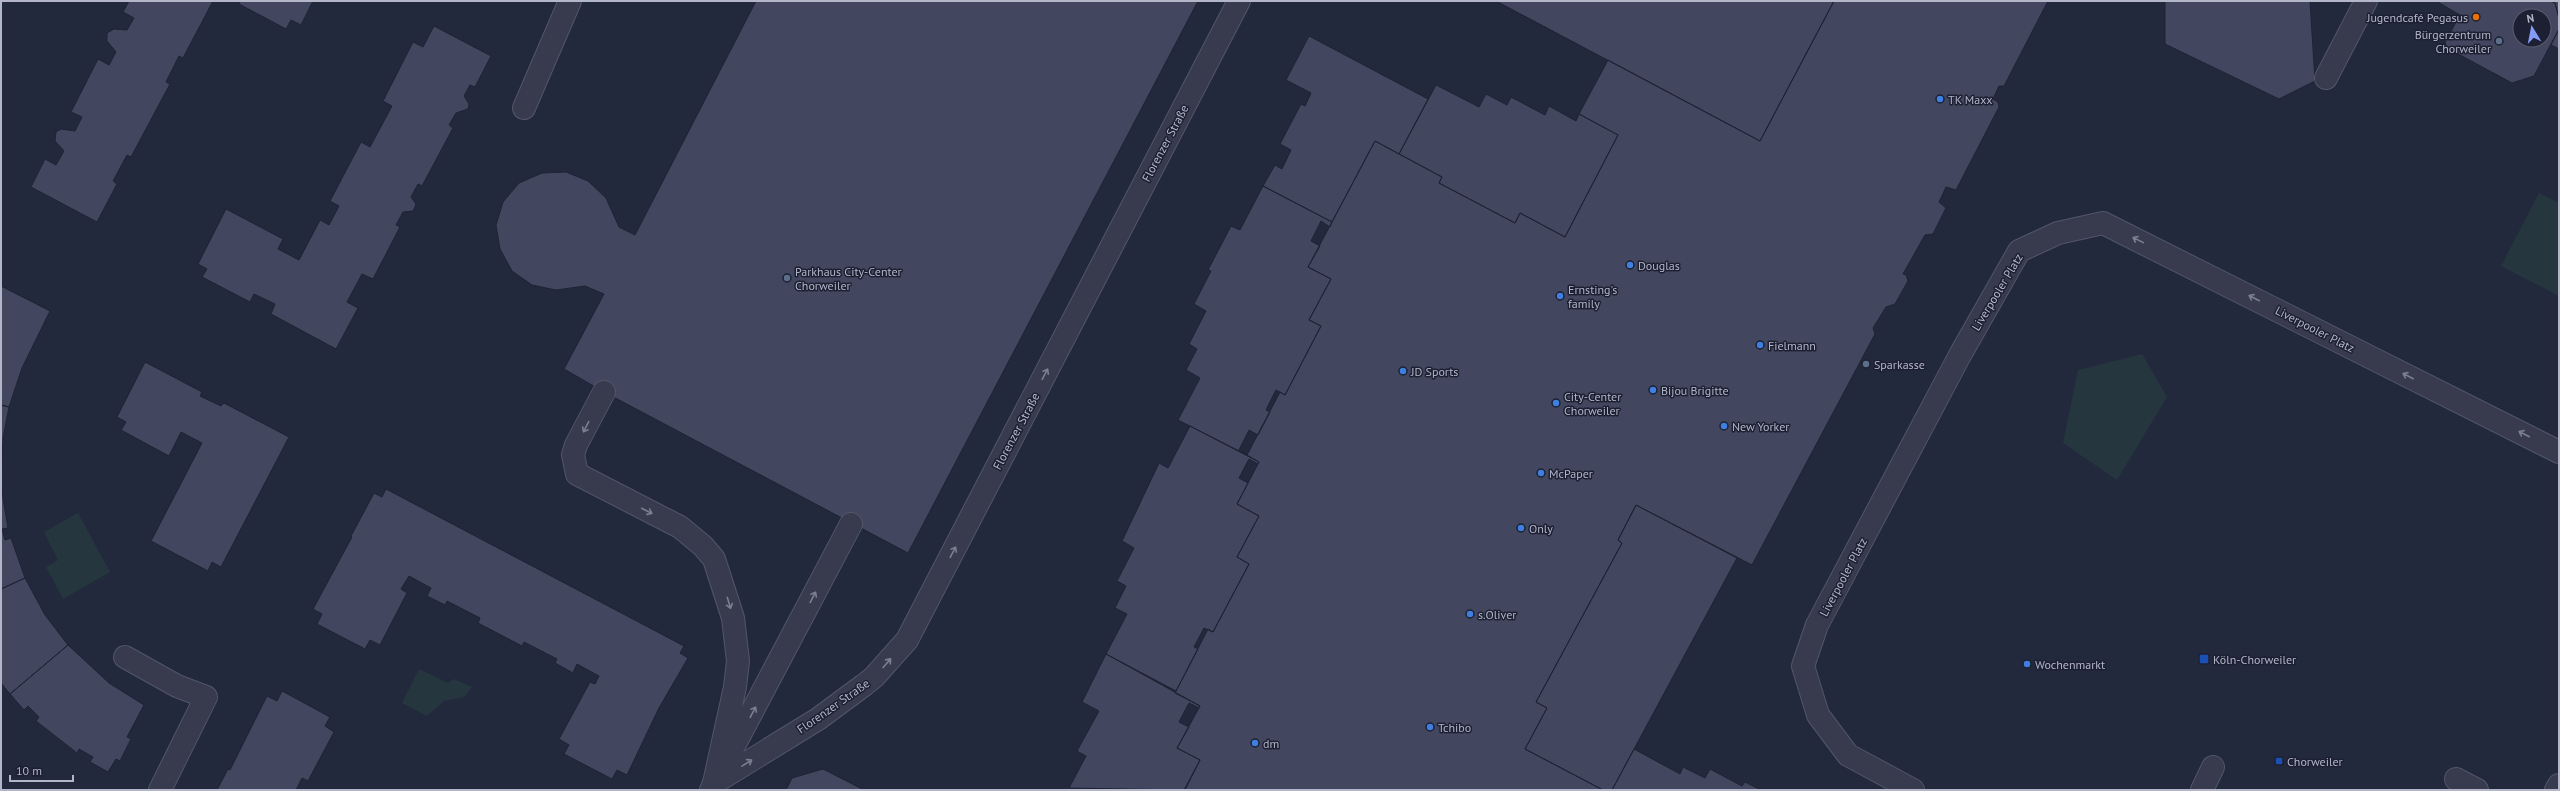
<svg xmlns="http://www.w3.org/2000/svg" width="2560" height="791" font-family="'PT Sans',sans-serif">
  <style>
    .green { fill: #25363e }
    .building { fill: #42475f; stroke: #1e2234; fill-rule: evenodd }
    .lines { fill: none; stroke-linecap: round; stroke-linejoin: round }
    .service-casing { stroke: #525668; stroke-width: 24 }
    .pedestrian-casing { stroke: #525668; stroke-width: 24 }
    .minor-casing { stroke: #525668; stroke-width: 24 }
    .service { stroke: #373b4d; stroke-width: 22 }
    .pedestrian { stroke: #373b4d; stroke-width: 22 }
    .minor { stroke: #373b4d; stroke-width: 22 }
    .oneway { stroke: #7b7f91 }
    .food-dot { fill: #e8710a; stroke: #1c2032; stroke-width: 1.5 }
    .service-dot { fill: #5c6f8a; stroke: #1c2032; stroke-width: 1.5 }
    .shop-dot { fill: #3f7fe0; stroke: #1c2032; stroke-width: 1.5 }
    .transit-dot { fill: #1a4fb4; stroke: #1c2032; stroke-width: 1.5 }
    .labels { text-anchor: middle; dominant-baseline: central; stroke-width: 3; stroke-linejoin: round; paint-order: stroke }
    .poi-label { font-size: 12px; fill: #b2b6c8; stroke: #1c2032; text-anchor: start }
    .street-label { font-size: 12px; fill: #b2b6c8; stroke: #1c2032 }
  </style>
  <rect width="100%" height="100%" fill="#23293d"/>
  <path class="green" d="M2539 193 2559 203V296L2501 266Z
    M2142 354 2167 397 2117 480 2063 443 2078 370Z
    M78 513 110 572 63 599 46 567 58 560 44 532Z
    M419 669 448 683 454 679 472 687 464 697 444 701 427 716 402 703Z"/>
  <path class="building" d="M129 1H213L183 58 179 56 166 82 170 84 131 157 127 155 113 181 117 184 97 222 31 187 45 159 56 165 64 151 55 141 56 132 61 129 75 131 82 117 71 112 98 59 109 65 116 52 107 41V33L114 29 127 30 134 18 123 12Z
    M240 1H313L301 25 291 20 286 29 239 4Z
    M756 1H1198L908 553 604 392 564 369 604 294 585 286 556 290 532 285 512 271 500 249 496 225 503 202 519 183 542 173 566 172 588 181 606 198 619 227 635 235Z
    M1496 1H1834L1760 141Z
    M1834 1H2048L2004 86H1999L1993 99 1998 102 1999 107 1956 190 1946 187 1939 202 1946 208 1933 234 1925 235 1903 274 1906 275 1908 281 1895 304 1886 307 1873 328 1875 334 1752 565 1636 505 1618 540 1622 543 1536 702 1547 708 1525 749 1603 790H1185L1200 760 1177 748 1200 706 1175 693 1208 629 1213 632 1249 564 1237 557 1259 516 1237 504 1259 462 1247 455 1280 392 1285 395 1321 326 1309 320 1331 279 1308 267 1375 141 1442 177 1439 183 1515 223 1520 213 1565 237 1618 135 1579 114 1608 60 1760 141Z
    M2165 1H2310L2315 81 2279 99 2165 44Z
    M2436 1H2551L2555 3 2559 18V29L2534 76 2512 83 2447 48 2445 42 2460 15ZM2520 16H2544V40H2520Z
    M2551 1H2559V18L2555 3Z
    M434 26 491 56 475 87 470 85 464 96 469 104 468 109 456 113 449 125 453 128 422 186 418 184 411 197 416 204 415 207 413 211 403 212 396 225 400 227 373 279 362 274 347 302 358 308 336 349 271 314 275 304 254 294 250 302 202 277 207 269 198 264 226 209 283 239 278 249 299 260 320 220 329 225 339 206 330 201 361 142 370 147 392 106 383 101 413 42 423 47Z
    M2559 29V49L2551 45Z
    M1309 36 1428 99 1399 154 1375 141 1332 222 1263 186 1275 165 1282 169 1291 150 1280 144 1301 104 1305 106 1311 93 1286 80Z
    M1436 85 1479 107 1486 94 1507 105 1511 97 1545 115 1549 106 1576 121 1579 114 1618 135 1565 237 1520 213 1515 223 1439 183 1442 177 1399 154Z
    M1263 186 1332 222 1330 227 1321 221 1311 241 1320 246 1308 267 1331 279 1309 320 1321 326 1285 395 1276 390 1266 410 1270 412 1258 435 1249 430 1239 450 1247 455 1178 420 1200 378 1186 370 1197 349 1189 344 1206 311 1194 304 1211 271 1208 270 1231 226 1240 230Z
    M1 286 50 311 22 368 9 407 1 405Z
    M145 362 202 392 200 396 221 406 224 403 289 437 221 567 212 562 208 571 151 541 202 443 181 432 169 456 121 430 126 422 117 417Z
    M1 405 9 407 3 438 1 486Z
    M1190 426 1259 462 1258 464 1249 459 1239 478 1248 483 1237 504 1259 516 1237 557 1249 564 1213 632 1204 628 1194 647 1198 649 1176 691 1106 654 1127 614 1115 608 1126 586 1117 581 1134 548 1122 541 1159 463 1168 468Z
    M1 486 8 528 2 529 5 540 11 538 25 578 1 589Z
    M386 489 684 646 680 653 688 658 659 708 627 775 617 770 612 779 564 754 569 745 559 739 590 682 595 684 599 676 577 664 573 673 555 663 557 659 524 642 522 646 478 623 480 618 447 601 445 605 427 596 431 588 409 576 401 589 407 593 380 645 370 640 365 649 317 624 322 614 313 609 352 537 351 536 374 493 382 497Z
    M1636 505 1737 558 1612 790H1603L1525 749 1547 708 1536 702 1622 543 1618 540Z
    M25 578 45 615 68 645 10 694 1 683V589Z
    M68 645 109 683 144 705 127 737 131 739 120 761 116 759 108 772 90 762 93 757 79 749 77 753 36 721 39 717 28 706 24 710 10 694Z
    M1106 654 1200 706 1199 708 1189 703 1179 722 1189 727 1177 748 1200 760 1184 790 1069 788 1086 756 1077 751 1099 711 1082 702Z
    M282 691 330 717 325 726 334 732 308 781 302 778 296 790H217L228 769 230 770 267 696 277 701Z
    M1634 749 1680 774 1683 767 1705 778 1710 769 1742 786 1745 782 1761 790H1612Z
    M823 769 864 790H786L792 778Z"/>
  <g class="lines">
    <defs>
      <path id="service" d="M524 108 570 1
        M604 392 576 445 573 455 577 474 680 527 703 546 714 559 733 618 738 661 735 687 714 783
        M125 657 177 686 206 697 160 790
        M726 761 851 524
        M2456 779 2477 790
        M1913 790 1848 755 1818 715 1803 666 1817 625 1960 355 2019 251 2058 233 2103 223 2559 452
        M2202 790 2213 767
        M2556 790 2559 785"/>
      <path id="pedestrian" d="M2326 78 2366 1"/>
      <path id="minor" d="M711 790 714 783 818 719 864 685 874 677 907 640 1239 1"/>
    </defs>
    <use href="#service" class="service-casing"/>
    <use href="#pedestrian" class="pedestrian-casing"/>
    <use href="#minor" class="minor-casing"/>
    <use href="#service" class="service"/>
    <use href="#pedestrian" class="pedestrian"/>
    <use href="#minor" class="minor"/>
  </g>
  <defs><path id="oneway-shaft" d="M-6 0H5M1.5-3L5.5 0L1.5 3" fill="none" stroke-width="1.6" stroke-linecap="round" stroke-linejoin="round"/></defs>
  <g class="oneway">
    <use href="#oneway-shaft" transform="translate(2138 240) rotate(-154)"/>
    <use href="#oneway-shaft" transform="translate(2254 298) rotate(-153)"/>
    <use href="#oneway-shaft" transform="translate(1045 374) rotate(-62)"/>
    <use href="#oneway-shaft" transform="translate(2408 376) rotate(-153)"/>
    <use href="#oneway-shaft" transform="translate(586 427) rotate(117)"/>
    <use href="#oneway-shaft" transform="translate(2524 434) rotate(-153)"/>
    <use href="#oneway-shaft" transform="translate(647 511) rotate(27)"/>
    <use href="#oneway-shaft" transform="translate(953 552) rotate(-62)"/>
    <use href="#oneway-shaft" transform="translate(813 597) rotate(-63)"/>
    <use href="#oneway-shaft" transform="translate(729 603) rotate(73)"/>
    <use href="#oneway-shaft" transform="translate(887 663) rotate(-49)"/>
    <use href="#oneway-shaft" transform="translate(753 712) rotate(-62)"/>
    <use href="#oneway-shaft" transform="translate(747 763) rotate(-32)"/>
  </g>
  <circle class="food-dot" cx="2476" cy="17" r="4"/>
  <g class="service-dot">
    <circle cx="2499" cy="41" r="4"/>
    <circle cx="787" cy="278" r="4"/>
    <circle cx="1866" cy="364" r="4"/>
  </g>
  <g class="shop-dot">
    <circle cx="1940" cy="99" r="4"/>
    <circle cx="1630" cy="265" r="4"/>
    <circle cx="1560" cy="296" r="4"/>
    <circle cx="1760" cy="345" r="4"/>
    <circle cx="1403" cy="371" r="4"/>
    <circle cx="1653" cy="390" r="4"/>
    <circle cx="1556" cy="403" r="4"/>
    <circle cx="1724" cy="426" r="4"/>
    <circle cx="1541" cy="473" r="4"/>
    <circle cx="1521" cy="528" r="4"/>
    <circle cx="1470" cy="614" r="4"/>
    <circle cx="2027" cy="664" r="4"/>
    <circle cx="1430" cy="727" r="4"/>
    <circle cx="1255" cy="743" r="4"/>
  </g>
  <g class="transit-dot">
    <rect x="2199" y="654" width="10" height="10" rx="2"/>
    <rect x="2275" y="757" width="8" height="8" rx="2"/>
  </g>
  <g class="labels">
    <g class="poi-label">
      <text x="2468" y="17" text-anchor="end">Jugendcafé Pegasus</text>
      <text x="2491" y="34" text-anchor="end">Bürgerzentrum<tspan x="2491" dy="14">Chorweiler</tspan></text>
      <text x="1948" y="99">TK Maxx</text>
      <text x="1638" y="265">Douglas</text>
      <text x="795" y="271">Parkhaus City-Center<tspan x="795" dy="14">Chorweiler</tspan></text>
      <text x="1568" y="289">Ernsting's<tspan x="1568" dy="14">family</tspan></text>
      <text x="1768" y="345">Fielmann</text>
      <text x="1874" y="364">Sparkasse</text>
      <text x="1411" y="371">JD Sports</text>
      <text x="1661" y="390">Bijou Brigitte</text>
      <text x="1564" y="396">City-Center<tspan x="1564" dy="14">Chorweiler</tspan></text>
      <text x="1732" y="426">New Yorker</text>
      <text x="1549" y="473">McPaper</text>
      <text x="1529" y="528">Only</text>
      <text x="1478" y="614">s.Oliver</text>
      <text x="2213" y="659">Köln-Chorweiler</text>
      <text x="2035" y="664">Wochenmarkt</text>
      <text x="1438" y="727">Tchibo</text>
      <text x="1263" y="743">dm</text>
      <text x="2287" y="761">Chorweiler</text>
    </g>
    <g class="street-label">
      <text transform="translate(1165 143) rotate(-62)">Florenzer Straße</text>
      <text transform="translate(1997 292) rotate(-59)">Liverpooler Platz</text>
      <text transform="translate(2315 329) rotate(27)">Liverpooler Platz</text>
      <text transform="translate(1016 431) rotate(-62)">Florenzer Straße</text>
      <text transform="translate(1843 577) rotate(-62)">Liverpooler Platz</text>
      <text transform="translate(833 706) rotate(-35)">Florenzer Straße</text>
    </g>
  </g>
  <rect width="2560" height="791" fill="none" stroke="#b2b6c8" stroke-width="4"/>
  <g transform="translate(2532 28) rotate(350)"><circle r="19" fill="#1c2032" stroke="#585c6e"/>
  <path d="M0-3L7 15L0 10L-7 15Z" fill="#869bf9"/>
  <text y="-6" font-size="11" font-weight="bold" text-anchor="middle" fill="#b2b6c8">N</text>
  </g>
  <path d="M10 775v6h63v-6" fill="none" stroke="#b2b6c8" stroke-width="2"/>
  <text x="16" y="775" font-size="12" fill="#b2b6c8" stroke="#1c2032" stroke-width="3" paint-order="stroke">10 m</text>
</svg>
